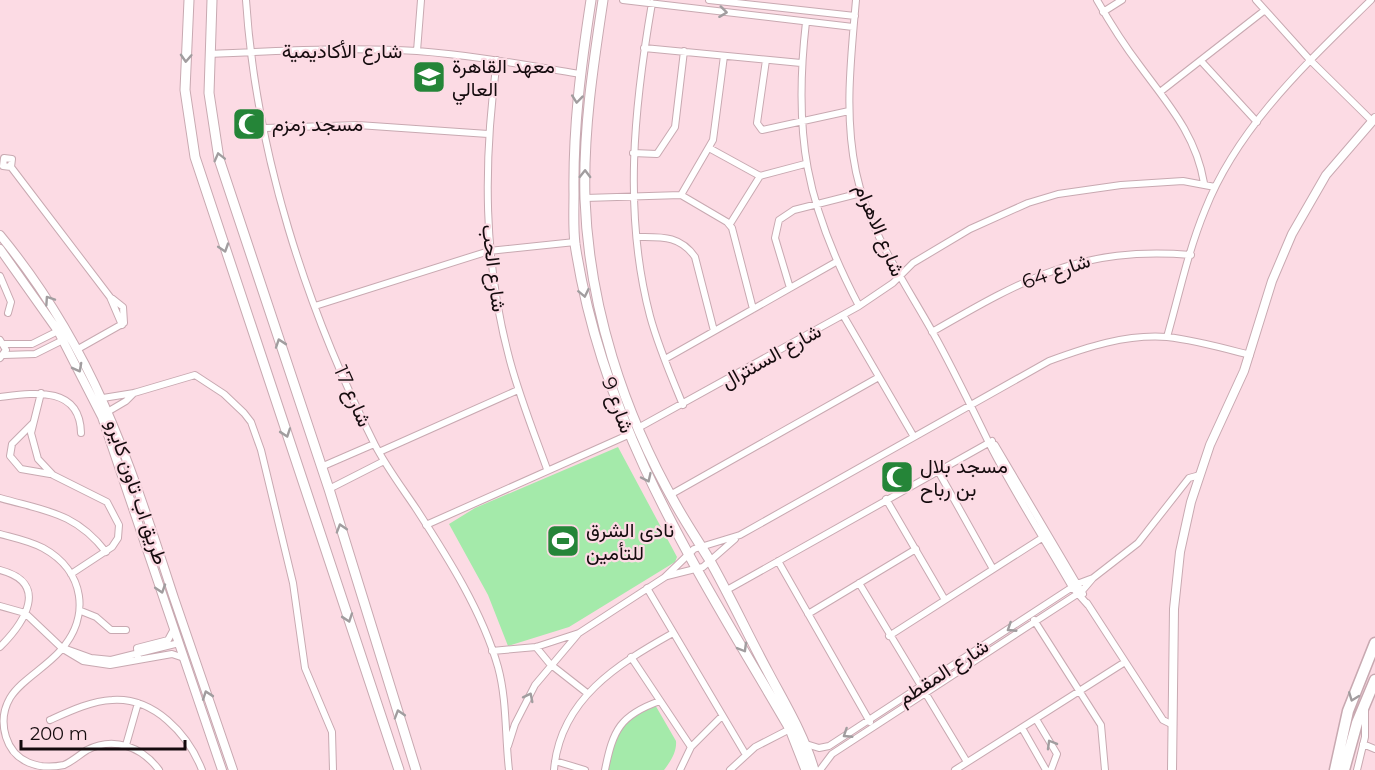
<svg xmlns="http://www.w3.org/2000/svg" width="1375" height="770" font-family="Montserrat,Vazirmatn,sans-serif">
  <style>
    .green { fill: #a4eaaa }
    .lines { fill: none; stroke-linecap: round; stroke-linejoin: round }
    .minor-casing { stroke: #c8a9b1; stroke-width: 8 }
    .tertiary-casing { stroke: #c8a9b1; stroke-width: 10 }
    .secondary-casing { stroke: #c8a9b1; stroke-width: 11 }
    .primary-casing { stroke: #c8a9b1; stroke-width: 13 }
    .minor { stroke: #fff; stroke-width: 6 }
    .tertiary { stroke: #fff; stroke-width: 8 }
    .secondary { stroke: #fff; stroke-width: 9 }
    .primary { stroke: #fff; stroke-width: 10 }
    .oneway { stroke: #a19d9f }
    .labels { text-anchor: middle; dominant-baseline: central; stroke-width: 4.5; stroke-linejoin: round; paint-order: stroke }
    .street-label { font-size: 20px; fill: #150b0e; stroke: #fcdbe4 }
    .poi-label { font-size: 20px; fill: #150b0e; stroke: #fcdbe4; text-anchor: start }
  </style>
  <rect width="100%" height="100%" fill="#fcdbe4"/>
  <path class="green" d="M618 447 677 557 675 562 569 627 508 646 488 595 449 524 475 508Z
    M654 703 676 741C677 752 670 762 664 770H606C606 729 620 721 654 703Z"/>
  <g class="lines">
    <defs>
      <path id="minor" d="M246 0C256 153 306 308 375 445 387 468 403 489 417 510 448 558 482 611 498 667 507 700 505 736 509 770
        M623 0 853 27
        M709 0 855 16
        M856 0C851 58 844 115 856 172 869 234 907 285 937 340 956 375 973 410 990 445 1015 494 1045 540 1072 587L1088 605
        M1097 0C1110 23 1124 45 1140 66 1168 104 1196 135 1204 183
        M1256 0 1310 60 1372 121
        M652 3C634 107 623 213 650 316 658 346 671 376 683 405
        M1103 12 1122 0
        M806 22C793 135 806 205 859 306
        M644 48 801 63
        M417 51 421 0
        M210 54C279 51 348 47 417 51 471 55 526 65 580 74
        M497 60C483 162 483 261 510 361 520 398 534 433 547 469
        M766 60 757 123 762 130 849 111
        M1201 61 1257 122
        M1160 92 1265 10
        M265 128 358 125 488 134
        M709 148 760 176
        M633 153 657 154 675 127 684 51
        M11 167 3 166 4 158 12 159 11 167 110 297 122 325
        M681 195 713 140 724 56
        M585 198 681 195 727 222 732 228 753 309
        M730 224 760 176 805 164
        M637 237C661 237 680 235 695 257L714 331
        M0 276 11 302 8 313
        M790 288 775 238 779 220 794 210 861 193
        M315 306 489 251 575 242
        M843 315 914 437
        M932 332C1024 279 1081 246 1191 255
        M1167 337C1179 295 1188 251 1205 210 1238 126 1308 62 1371 0
        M0 340 6 350 0 358
        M5 344H32L58 331
        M78 349 124 323 123 307 113 299
        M4 355 35 354 63 340
        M665 359 836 262
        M41 393 31 433 38 459 53 475 107 502 119 525 118 538 112 547 71 574
        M0 397C33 393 80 385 81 433
        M103 398 134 393 195 375 224 394 244 413 251 422 261 450 293 583 305 668 332 732 333 770
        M109 411 126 401 134 393
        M33 423 12 444 10 456 21 469 50 474
        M638 428 859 306 893 283 913 263 970 229 1028 203 1058 194 1121 185 1183 181 1215 187
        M995 445 1083 594
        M379 452 518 390
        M321 467 374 444
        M937 469 993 569
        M329 489 384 461
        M670 495 879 377
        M0 498C45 511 75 512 106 552
        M886 499 945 600
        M426 525 628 435
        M0 534C15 538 30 541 43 548 85 571 91 617 60 651 45 668 20 681 10 698 3 710 2 724 6 737 14 763 39 770 64 765 73 761 79 755 87 750 114 736 142 747 159 770
        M778 561 870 722
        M0 570C50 583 25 622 0 647
        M667 576 703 567 735 539
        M859 583 967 762
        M647 588 746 755
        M725 591 992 441
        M1087 603 1163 720 1173 725
        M0 606 25 613 63 649 83 661 110 665 138 660
        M81 611 96 617 111 630H126
        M808 614 916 549
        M1034 620 1101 725 1105 770
        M174 629 168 640 137 648 138 660 172 654 184 658
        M889 636 1045 536
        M536 647 550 664 587 693
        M66 649 91 658 111 660 179 643
        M492 651 536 647 579 633 665 577 694 549 740 535 1049 361C1087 347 1126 334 1167 337 1195 340 1223 348 1250 355
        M631 657 691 747
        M1036 719 1057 754 1051 770
        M50 720C70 711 91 701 112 700 154 697 188 734 202 770
        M1022 728 1046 770
        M806 744 819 748 829 746 1077 584 1093 578
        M1363 744 1375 749
        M126 745 138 703
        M508 746 515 724 535 685 578 634
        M555 761 585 770
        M554 770C560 699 618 664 673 633
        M605 770C613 730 620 715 660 701
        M680 770 691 747 722 716
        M730 770 755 747 790 729
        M820 770 832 754 1082 591 1093 578 1138 543 1189 478 1200 475
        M955 770 1125 662
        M1357 770 1365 737V709"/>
      <path id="tertiary" d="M0 235C94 349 129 460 174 598 193 655 213 712 233 770
        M0 249 58 331 102 417 222 770
        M1172 770 1174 609 1180 552 1191 502 1210 445 1244 371 1272 281 1292 234 1326 175 1375 118"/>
      <path id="secondary" d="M189 0 185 90 195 157 399 770
        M212 0 209 93 219 159 329 489 416 770
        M591 0C581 65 573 128 574 194 574 210 573 227 575 244 603 429 698 571 790 729L806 770
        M603 0C593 66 583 132 585 199 589 306 623 412 676 505 686 523 698 541 709 559 730 596 748 635 768 672 785 704 804 735 814 770"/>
      <path id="primary" d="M1335 770 1348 711 1375 643
        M1344 770 1357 723 1375 680"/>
    </defs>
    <use href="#minor" class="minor-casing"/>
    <use href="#tertiary" class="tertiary-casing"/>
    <use href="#secondary" class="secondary-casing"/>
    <use href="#primary" class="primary-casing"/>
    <use href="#minor" class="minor"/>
    <use href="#tertiary" class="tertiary"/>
    <use href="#secondary" class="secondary"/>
    <use href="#primary" class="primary"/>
  </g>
  <defs><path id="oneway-chevron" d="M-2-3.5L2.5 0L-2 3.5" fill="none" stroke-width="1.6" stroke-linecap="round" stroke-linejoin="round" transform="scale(1.5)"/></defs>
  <g class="oneway">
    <use href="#oneway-chevron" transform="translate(723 12) rotate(7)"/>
    <use href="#oneway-chevron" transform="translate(186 58) rotate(93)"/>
    <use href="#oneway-chevron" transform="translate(577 99) rotate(96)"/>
    <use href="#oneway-chevron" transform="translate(219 157) rotate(-104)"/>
    <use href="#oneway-chevron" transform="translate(585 174) rotate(-89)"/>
    <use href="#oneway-chevron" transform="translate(224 248) rotate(72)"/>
    <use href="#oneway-chevron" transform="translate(584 293) rotate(78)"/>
    <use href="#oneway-chevron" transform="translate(49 300) rotate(-124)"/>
    <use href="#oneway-chevron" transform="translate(280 343) rotate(-109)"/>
    <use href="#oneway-chevron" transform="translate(78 368) rotate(62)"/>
    <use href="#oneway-chevron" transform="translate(286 433) rotate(71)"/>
    <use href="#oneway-chevron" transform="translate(647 478) rotate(65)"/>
    <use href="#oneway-chevron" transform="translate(341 528) rotate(-107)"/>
    <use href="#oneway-chevron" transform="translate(161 589) rotate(72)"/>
    <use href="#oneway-chevron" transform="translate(348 618) rotate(71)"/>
    <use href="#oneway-chevron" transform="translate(1011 628) rotate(147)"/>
    <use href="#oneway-chevron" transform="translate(743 648) rotate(60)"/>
    <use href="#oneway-chevron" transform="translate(207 695) rotate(-109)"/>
    <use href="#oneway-chevron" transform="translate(529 697) rotate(-63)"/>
    <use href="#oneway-chevron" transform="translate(1353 697) rotate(111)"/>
    <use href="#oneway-chevron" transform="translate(399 714) rotate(-107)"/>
    <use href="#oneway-chevron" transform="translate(847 734) rotate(147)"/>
    <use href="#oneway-chevron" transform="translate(1051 744) rotate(-120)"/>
  </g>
  <defs>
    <symbol id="university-square" viewBox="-11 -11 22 22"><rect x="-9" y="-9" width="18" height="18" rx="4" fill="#258538" stroke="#fcdbe4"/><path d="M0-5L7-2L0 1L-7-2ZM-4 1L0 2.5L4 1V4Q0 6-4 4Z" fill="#fff"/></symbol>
    <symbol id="mosque-square" viewBox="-11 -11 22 22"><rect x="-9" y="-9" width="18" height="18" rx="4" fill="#258538" stroke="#fcdbe4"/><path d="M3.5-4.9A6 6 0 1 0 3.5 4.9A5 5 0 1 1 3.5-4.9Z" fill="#fff"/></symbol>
    <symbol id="stadium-square" viewBox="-11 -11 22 22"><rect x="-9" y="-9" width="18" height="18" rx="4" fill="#258538" stroke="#fcdbe4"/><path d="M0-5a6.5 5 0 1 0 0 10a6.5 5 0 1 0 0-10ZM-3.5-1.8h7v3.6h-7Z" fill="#fff"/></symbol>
  </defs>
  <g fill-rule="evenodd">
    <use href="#university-square" x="410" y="58" width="38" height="38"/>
    <use href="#mosque-square" x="230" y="105" width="38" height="38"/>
    <use href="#mosque-square" x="878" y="458" width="38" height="38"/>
    <use href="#stadium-square" x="544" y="522" width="38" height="38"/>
  </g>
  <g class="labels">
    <g class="street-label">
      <text x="342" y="51">شارع الأكاديمية</text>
      <text transform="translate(880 230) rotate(67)">شارع الاهرام</text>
      <text transform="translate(494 268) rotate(83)">شارع الحب</text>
      <text transform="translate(1056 271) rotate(-19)">شارع 64</text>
      <text transform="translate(771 356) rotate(-29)">شارع السنترال</text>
      <text transform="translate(353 396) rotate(66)">شارع 17</text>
      <text transform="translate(618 405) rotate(70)">شارع 9</text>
      <text transform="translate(137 492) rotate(71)">طريق اب تاون كايرو</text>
      <text transform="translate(943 672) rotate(-33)">شارع المقطم</text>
    </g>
    <g class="poi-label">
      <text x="452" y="66">معهد القاهرة<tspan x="452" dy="23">العالي</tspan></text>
      <text x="272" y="124">مسجد زمزم</text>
      <text x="920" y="466">مسجد بلال<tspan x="920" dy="23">بن رباح</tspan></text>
      <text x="586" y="530">نادى الشرق<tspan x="586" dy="23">للتأمين</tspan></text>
    </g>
  </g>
  <path d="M21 740v9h164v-9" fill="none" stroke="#150b0e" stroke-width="3"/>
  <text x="30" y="740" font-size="18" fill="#150b0e" stroke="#fcdbe4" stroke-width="4.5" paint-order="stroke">200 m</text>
</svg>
